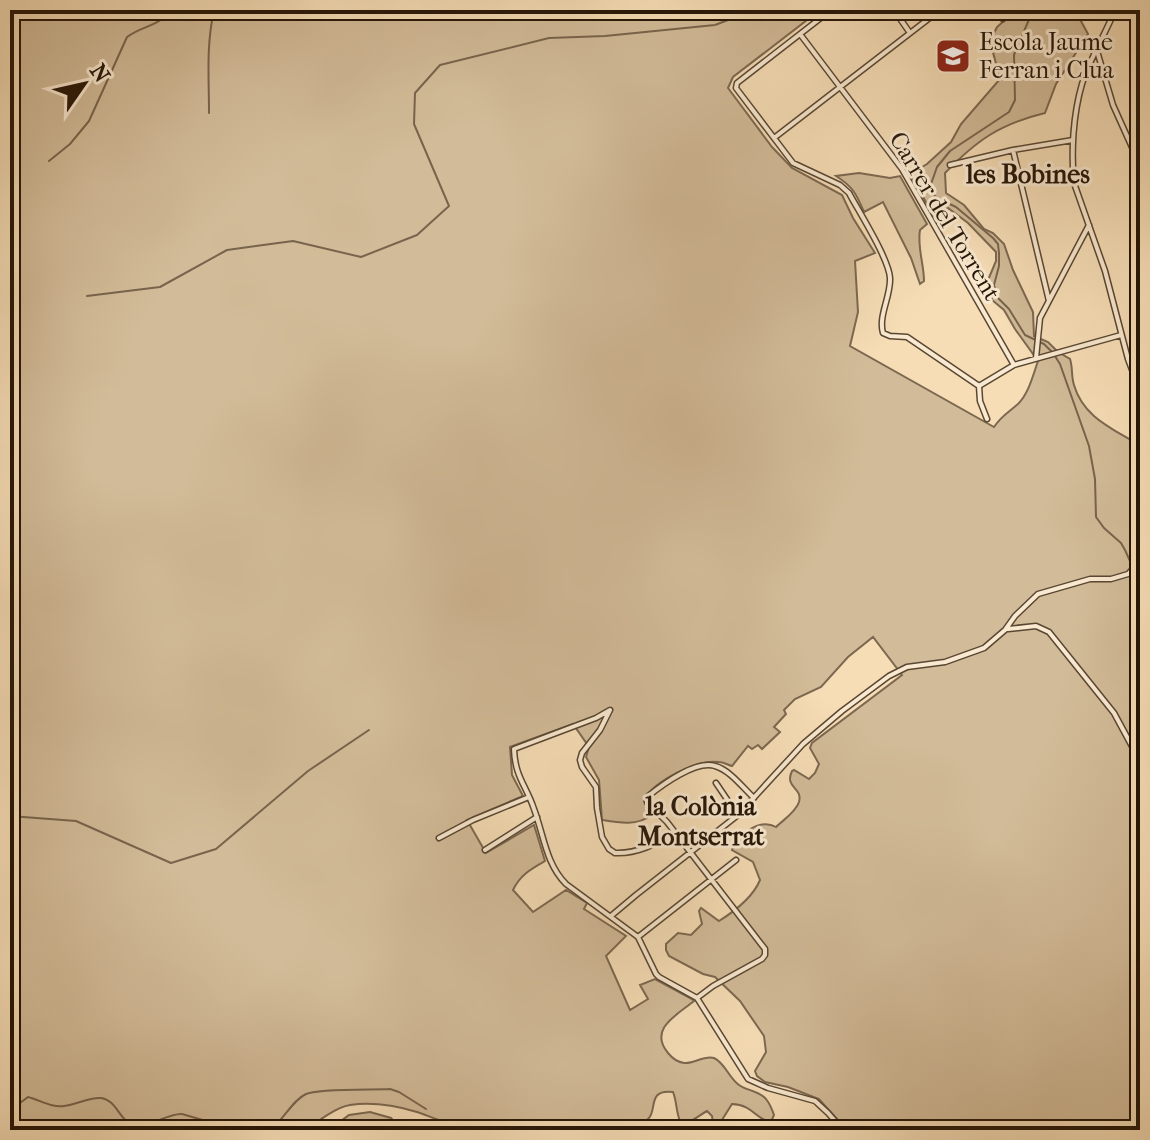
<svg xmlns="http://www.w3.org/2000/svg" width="1150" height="1140" font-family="'IM FELL French Canon',serif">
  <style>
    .green { fill: #d2bb98; stroke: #7c6850; stroke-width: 2 }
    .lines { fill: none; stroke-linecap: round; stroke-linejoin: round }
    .stream { stroke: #78644c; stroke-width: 2 }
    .street-casing { stroke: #594733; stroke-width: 7 }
    .street { stroke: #f9e9d0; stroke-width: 4 }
    .labels { text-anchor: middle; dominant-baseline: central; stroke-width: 6; stroke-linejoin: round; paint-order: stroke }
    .poi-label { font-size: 24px; fill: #251507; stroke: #f9e9d0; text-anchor: start }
    .street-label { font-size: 24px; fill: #251507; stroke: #f9e9d0 }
    .neighbourhood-label { font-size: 26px; font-weight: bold; fill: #251507; stroke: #f9e9d0 }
  </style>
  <rect width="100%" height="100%" fill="#f6ddb6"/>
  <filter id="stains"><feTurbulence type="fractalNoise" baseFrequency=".0025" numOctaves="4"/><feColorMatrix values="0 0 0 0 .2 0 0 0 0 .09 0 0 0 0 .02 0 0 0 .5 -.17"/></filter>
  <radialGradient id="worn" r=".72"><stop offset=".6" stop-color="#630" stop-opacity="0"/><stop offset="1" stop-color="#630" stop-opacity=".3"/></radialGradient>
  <path class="green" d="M10 10H820L733 77 728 88 772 147 792 168 842 195 853 218 875 253 855 261 858 312 850 346 994 427C1002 415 1008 413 1018 404 1029 393 1033 375 1038 361L1015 329 1004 310 992 300 988 280 996 261V252L968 223 948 208 935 218 910 174 927 164 951 142 961 124 1000 79 990 41 997 27 1016 10H1075L1088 34 1056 84 1045 113C1000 124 977 140 945 173L946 193 964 205 984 229 993 233 1004 244 1013 270 1033 312 1034 336 1048 342 1058 352 1070 359C1073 368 1071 376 1074 385 1082 413 1105 425 1129 439L1140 433V1130H847L819 1099 788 1087 765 1082 757 1076 755 1071 766 1052 764 1036 740 1001 715 977 703 974 669 956 666 950V944L678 933 691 935 702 924 699 911 701 908 719 921C735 911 753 897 760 880L753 862 732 850C738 834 760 818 776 827 783 820 796 812 799 802 803 787 784 788 792 771L794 770 809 779 815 773 819 764 810 748 812 743 902 675 873 637 848 657 821 687 795 699 784 710 786 714 774 727 780 732 762 749 758 745 752 749 748 746 732 766C728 765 723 762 719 762 698 759 654 781 644 800L646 806 652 815C637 826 620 823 602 820L599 780 586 757 589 747 573 724 510 747 512 775 523 796 467 820 486 853 534 825 545 861C531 869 520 875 513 890L533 912 566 890 587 903 584 909 626 936 606 956 630 1010 648 999 640 985 655 979 692 999 694 1001C677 1015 648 1029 668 1053 672 1058 677 1062 684 1063 694 1064 704 1055 714 1058 725 1063 729 1078 739 1085 747 1091 758 1090 766 1099 770 1104 772 1109 774 1115L771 1122C754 1119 754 1105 732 1104L720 1123H713L712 1116 707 1111C696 1117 692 1124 680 1121 676 1112 677 1102 673 1092 646 1089 658 1111 648 1119 640 1126 611 1126 600 1126 548 1126 497 1132 446 1122 436 1120 427 1115 417 1112 397 1106 371 1102 350 1105 337 1107 317 1121 308 1130H10Z
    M859 173 890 178 900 176 927 224 920 230C917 247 924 264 924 281L920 284 911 258 883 202 864 212C856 193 853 187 836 176Z
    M370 1112 391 1118 401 1130H329L349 1115Z"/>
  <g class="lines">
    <path class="stream" d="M1033 10 1014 55 1015 100 1009 112 950 151 937 167 930 187V191L937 198 956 207 993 238 998 244 999 253V266L994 285 997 297 1009 309 1025 335 1044 344 1053 353 1060 364 1089 446 1095 479 1096 517 1104 528 1121 543 1125 550 1140 583
      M27 16 33 10
      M209 113C209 76 206 47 214 10
      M49 161 70 144 89 121 127 37C143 25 156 28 172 10
      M87 296 160 287 227 250 293 241 361 257 417 235 449 206 414 124 415 93 440 65 549 38 605 36 715 25 754 10
      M1140 654C1130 671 1124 688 1140 702
      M10 816 76 821 171 863 216 849 308 771 369 730
      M10 1107 20 1103 28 1097C40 1100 52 1108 64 1106 76 1105 89 1097 101 1098 117 1100 119 1121 134 1125 147 1130 167 1113 182 1114L237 1130
      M269 1130C284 1121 291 1101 306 1094 318 1088 374 1090 390 1089L399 1092 426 1109"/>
    <defs>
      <path id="street" d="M831 10 737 83 736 88 793 163 840 185 849 193C859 212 889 259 890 278 891 296 878 316 883 333L890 336 907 337 979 386
        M894 10 910 33
        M996 10 1003 19
        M1115 10C1105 35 1090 58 1082 84 1073 115 1071 152 1074 183L1105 271 1128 359 1140 391
        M800 34 902 169 1014 365
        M1097 51 1113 105 1140 165
        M774 138 940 10
        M1013 150 1049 301
        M950 165 1013 150 1073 140
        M1036 358 1040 318 1089 225
        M979 386 1014 365 1121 335
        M979 386 980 401 987 419
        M1008 629 1036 626 1049 632 1114 713 1140 761
        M716 783 737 814
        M674 832C658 844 636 854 615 853L609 849 602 837 597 808 596 787 582 767 580 760 582 753 600 730 610 710 596 718 514 749C515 777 526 785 534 809 544 836 546 864 566 884L638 937 656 974 659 977 697 998 748 1079 768 1088 815 1101 828 1113 843 1130
        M439 838 473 820 529 797
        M485 850 537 817
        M611 916 636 895 738 815 803 744 842 711 889 676 907 667 945 662 984 648 1005 630 1015 616 1038 594 1090 579H1111L1128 574 1140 561
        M638 937 736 860
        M697 998 713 986 762 959 765 955V949L667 822 647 802V797C662 785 696 760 715 766 730 770 743 788 754 798"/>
    </defs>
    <use href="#street" class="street-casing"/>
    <use href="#street" class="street"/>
  </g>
  <defs>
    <symbol id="school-square" viewBox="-11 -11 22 22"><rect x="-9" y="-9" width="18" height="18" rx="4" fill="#8f2418" stroke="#f9e9d0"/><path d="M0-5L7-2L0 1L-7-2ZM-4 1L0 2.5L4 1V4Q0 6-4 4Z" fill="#fff"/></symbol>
  </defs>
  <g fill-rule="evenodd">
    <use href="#school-square" x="933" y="36" width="40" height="40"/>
  </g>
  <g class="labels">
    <g class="poi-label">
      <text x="979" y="42">Escola Jaume<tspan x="979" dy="28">Ferran i Clua</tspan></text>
    </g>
    <g class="street-label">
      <text transform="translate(945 216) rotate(59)">Carrer del Torrent</text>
    </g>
    <g class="neighbourhood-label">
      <text x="1028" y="174">les Bobines</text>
      <text x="701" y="806">la Colònia<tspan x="701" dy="30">Montserrat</tspan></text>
    </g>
  </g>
  <rect width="1150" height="1140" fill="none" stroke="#f6ddb6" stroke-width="40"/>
  <rect x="12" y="12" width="1126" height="1116" fill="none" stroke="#251507" stroke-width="4"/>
  <rect x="20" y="20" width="1110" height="1100" fill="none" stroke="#251507" stroke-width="2"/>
  <g transform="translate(84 84) rotate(56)" stroke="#f9e9d0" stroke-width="6" paint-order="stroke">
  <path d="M0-6L14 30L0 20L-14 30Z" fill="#251507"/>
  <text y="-12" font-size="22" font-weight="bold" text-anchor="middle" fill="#251507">N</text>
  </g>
  <rect width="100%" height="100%" filter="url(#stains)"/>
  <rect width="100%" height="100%" fill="url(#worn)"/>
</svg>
